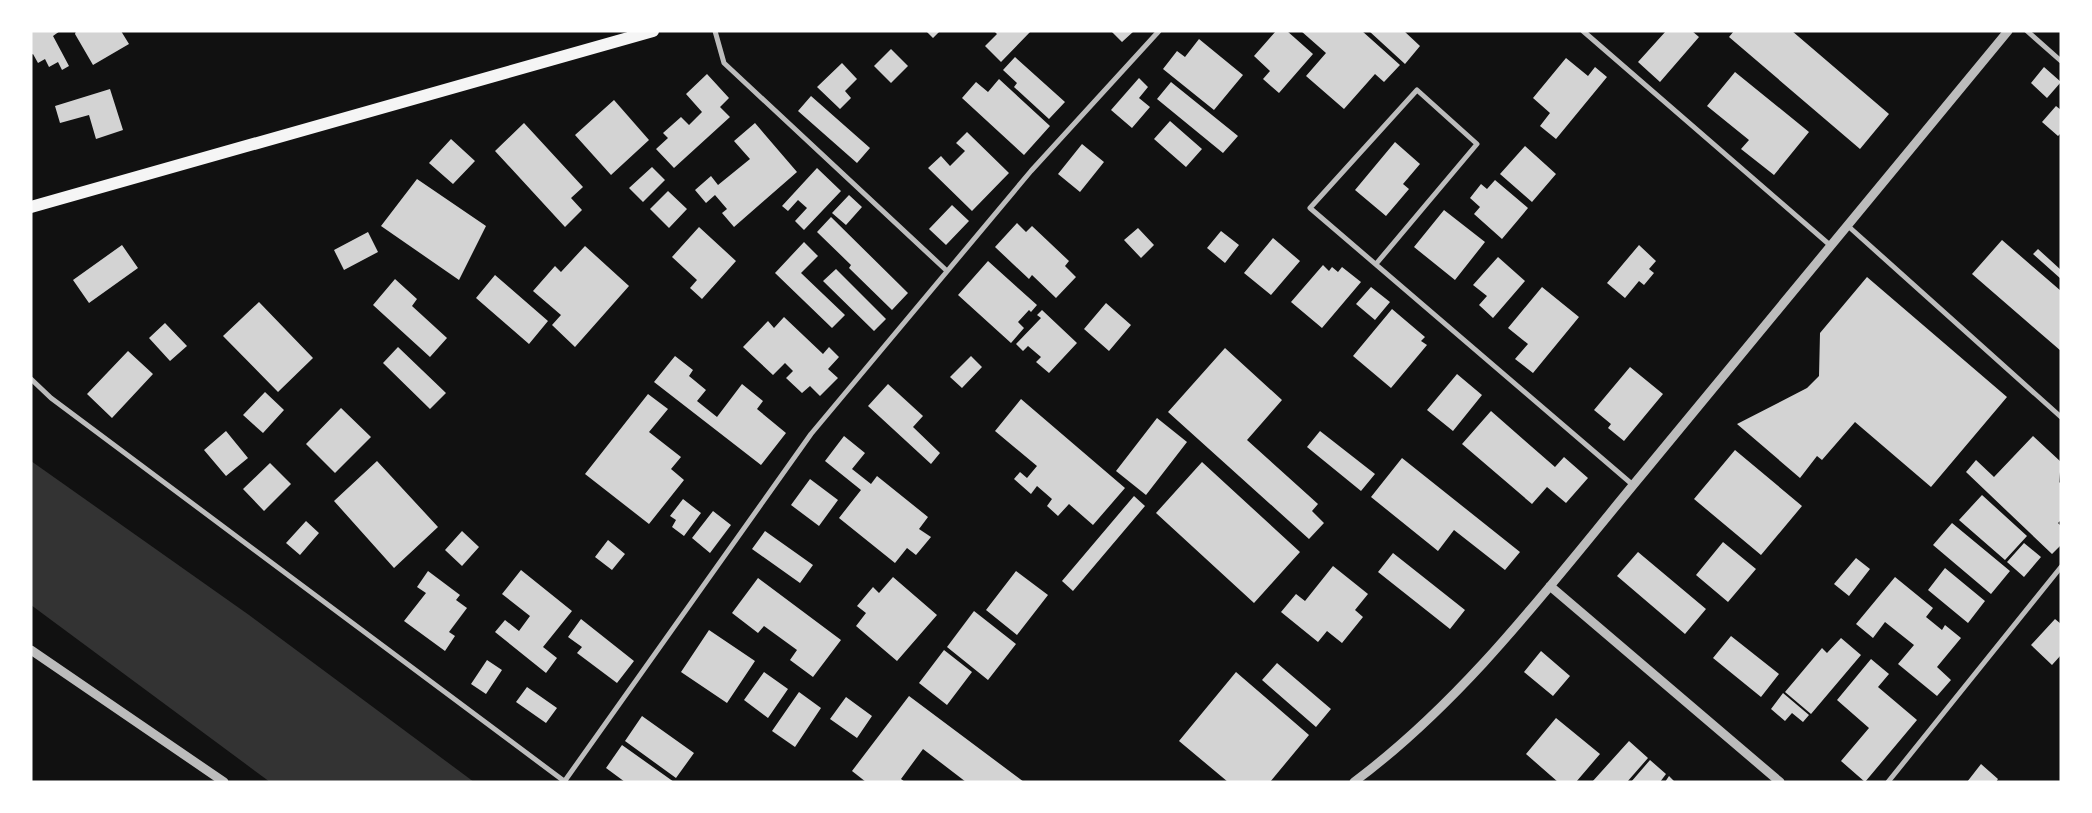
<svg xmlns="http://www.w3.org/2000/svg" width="2092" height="813" font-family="'Work Sans',sans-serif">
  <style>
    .water { fill: #333 }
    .building { fill: #d3d3d3 }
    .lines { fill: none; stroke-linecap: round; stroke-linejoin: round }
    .minor { stroke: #bcbcbc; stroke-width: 5 }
    .tertiary { stroke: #bcbcbc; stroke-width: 9 }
    .primary { stroke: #f5f5f5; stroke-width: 12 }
  </style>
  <rect width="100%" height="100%" fill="#111"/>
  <path class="water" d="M31 461 249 615 474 782H270L31 605Z"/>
  <path class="building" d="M31 31H60L53 36 69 66 62 70 58 62 49 67 45 59 38 63 33 54 31 55Z
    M76 31H121L129 44 93 65 75 34Z
    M926 31H940L933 38Z
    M994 31H1031L1001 62 985 46 997 34Z
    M1111 31H1134L1122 42Z
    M1276 31H1287L1313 54 1279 93 1263 79 1270 71 1254 56Z
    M1301 31H1362L1400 65 1384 82 1375 74 1344 109 1306 76 1326 53Z
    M1369 31H1404L1420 46 1405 64Z
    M1666 31H1692L1699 37 1660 82 1638 62Z
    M1734 31H1792L1889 114 1860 149 1729 37Z
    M1199 39 1243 75 1214 110 1163 69 1177 51 1185 57Z
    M891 49 908 66 891 83 874 66Z
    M1015 57 1065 102 1049 119 1014 87 1017 83 1003 70Z
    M1566 58 1588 76 1595 67 1607 77 1556 139 1540 126 1550 113 1533 98Z
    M842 63 857 79 845 91 851 98 840 109 817 87Z
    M2044 67 2061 82 2047 98 2031 83Z
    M1735 72 1809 132 1774 175 1741 149 1749 140 1707 106Z
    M707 74 729 98 720 107 730 117 674 168 656 149 668 138 663 133 681 117 689 125 702 112 686 94Z
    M1139 78 1148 87 1139 98 1150 107 1132 128 1111 110Z
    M999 79 1050 126 1024 155 962 98 976 82 988 92Z
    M1171 82 1238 136 1223 153 1157 99Z
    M110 89 123 130 96 139 89 115 60 123 55 106Z
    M811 96 870 148 857 163 798 111Z
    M614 100 649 140 611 175 575 135Z
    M2056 106 2061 110V133L2058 136 2042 122Z
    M1170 121 1202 149 1186 167 1154 139Z
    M524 123 583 187 571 198 582 210 565 227 495 151Z
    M755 123 797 172 734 227 722 213 727 209 715 195 706 203 695 190 711 176 718 185 750 159 734 141Z
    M967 132 1009 173 972 211 928 168 941 156 950 166 965 151 956 143Z
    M451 139 475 161 453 184 429 163Z
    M1395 142 1420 164 1403 184 1409 189 1386 216 1355 190Z
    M1082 144 1104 162 1080 192 1058 174Z
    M1525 146 1556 174 1532 202 1500 174Z
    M652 167 665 180 643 202 629 188Z
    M817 168 841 191 804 230 795 221 807 208 798 200 788 211 782 206Z
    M417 179 486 226 459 280 381 226Z
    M1495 180 1528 208 1502 239 1474 214 1480 207 1470 198 1481 184 1487 189Z
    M668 191 687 209 669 228 650 209Z
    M849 195 862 207 846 225 832 213Z
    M952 205 969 221 946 245 929 229Z
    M1444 210 1485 242 1455 280 1414 247Z
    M831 217 908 293 892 310 849 268 851 265 817 232Z
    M1017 223 1026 232 1032 226 1069 261 1065 266 1076 277 1056 298 1032 275 1029 279 995 247Z
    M699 227 736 261 702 299 690 288 697 280 672 257Z
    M1138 228 1154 245 1141 258 1124 240Z
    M1221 231 1239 245 1225 263 1207 248Z
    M368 232 378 252 344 270 334 250Z
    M1273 238 1300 261 1271 295 1244 273Z
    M2002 240 2061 291V351L1972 274Z
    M804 242 818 256 801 273 845 315 832 328 775 273Z
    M122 245 138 268 89 303 73 280Z
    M1639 245 1656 261 1649 269 1654 273 1644 285 1639 281 1625 298 1607 283Z
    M585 246 629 286 575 347 552 325 561 315 533 291 555 266 561 272Z
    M2038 249 2061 270V279L2033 254Z
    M1498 257 1525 281 1493 318 1479 305 1487 296 1473 285Z
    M988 261 1037 305 1031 312 1029 310 1018 322 1024 328 1011 343 958 295Z
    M1323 265 1329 271 1332 267 1338 272 1342 267 1361 282 1322 328 1291 302Z
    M836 269 886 319 874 331 823 281Z
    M495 275 548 321 529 344 476 298Z
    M1867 277 2007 397 1931 487 1855 422 1822 460 1817 456 1800 478 1737 424 1807 388 1819 376 1820 333Z
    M395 279 417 299 412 306 447 338 430 357 373 305Z
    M1371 287 1390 302 1375 320 1356 304Z
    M1542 287 1579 317 1533 373 1515 359 1528 344 1508 328Z
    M259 302 313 358 278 392 223 336Z
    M1106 303 1131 325 1109 351 1084 329Z
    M1392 309 1425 337 1421 341 1427 345 1391 388 1353 356Z
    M1042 310 1077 343 1049 373 1036 362 1041 357 1028 346 1023 351 1016 344 1041 318 1037 315Z
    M784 317 823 354 829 347 839 357 828 369 838 378 820 396 810 386 802 393 786 378 793 371 785 363 773 375 743 347 768 321 774 328Z
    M165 323 187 346 170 361 149 338Z
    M398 347 446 393 430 409 383 363Z
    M1225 348 1282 400 1247 440 1318 504 1312 511 1324 523 1309 539 1168 412Z
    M128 351 153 374 112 418 87 394Z
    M675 356 693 370 689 376 706 390 697 401 717 417 742 384 763 401 757 409 786 433 761 465 654 382Z
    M971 356 982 367 962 388 950 377Z
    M1630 367 1663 394 1624 441 1608 428 1611 424 1594 410Z
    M1457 374 1482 395 1453 431 1427 410Z
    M888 384 923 416 913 427 940 453 931 464 868 406Z
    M265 392 284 410 263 433 243 415Z
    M648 394 668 409 649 432 681 457 671 469 684 480 649 524 585 474Z
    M1021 399 1125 488 1093 525 1069 504 1058 516 1047 506 1052 499 1037 486 1031 494 1014 479 1020 472 1027 478 1037 466 995 431Z
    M341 408 371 437 335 473 306 444Z
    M1491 411 1555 467 1564 457 1588 478 1566 503 1547 487 1532 504 1462 444Z
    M1157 418 1187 442 1146 495 1116 471Z
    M226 431 248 458 226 476 204 450Z
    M1320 431 1375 474 1361 491 1307 447Z
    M844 436 865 453 852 469 871 484 877 476 928 517 919 529 931 537 916 555 907 548 895 563 839 518 861 490 825 461Z
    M2033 436 2061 462 2059 482 2061 484V520L2058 523 2061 526V545L2052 554 1966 472 1976 460 1994 477Z
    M1735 450 1802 506 1761 555 1694 499Z
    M1402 458 1520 552 1505 570 1454 530 1438 551 1371 497Z
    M377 461 438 527 394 568 334 501Z
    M1202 462 1300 552 1254 603 1156 513Z
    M270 463 291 484 264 511 243 489Z
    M810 479 838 500 819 526 791 505Z
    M1982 495 2027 536 2005 560 1959 520Z
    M1134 496 1145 506 1073 591 1062 581Z
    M683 499 701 513 684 536 672 527 676 520 670 516Z
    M713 511 731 525 710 553 692 538Z
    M306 521 319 533 300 555 286 543Z
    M1952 523 2010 571 1991 594 1933 545Z
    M462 531 479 547 462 566 445 550Z
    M765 531 813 565 800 583 752 549Z
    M608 540 625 554 612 570 595 557Z
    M1723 542 1756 569 1728 602 1696 575Z
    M2024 543 2041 557 2024 577 2007 562Z
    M1638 552 1706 609 1685 634 1617 576Z
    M1393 553 1465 610 1450 629 1378 572Z
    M1856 558 1870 569 1849 596 1834 584Z
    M1333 566 1368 594 1355 610 1363 617 1342 643 1327 631 1318 642 1281 612 1296 594 1305 601Z
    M1945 568 1985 601 1968 623 1928 590Z
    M521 570 572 611 543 647 557 658 546 673 495 632 505 620 519 631 530 616 502 594Z
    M428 571 460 595 456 600 467 608 449 632 455 636 445 651 404 621 426 593 417 587Z
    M1016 571 1048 595 1017 635 986 610Z
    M893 577 937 615 897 661 856 626 866 613 857 606 873 587 879 593Z
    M1895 577 1933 608 1926 617 1942 630 1945 625 1961 638 1937 667 1951 680 1937 696 1898 664 1914 645 1885 622 1873 638 1856 624Z
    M758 578 841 640 813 677 790 660 797 650 764 626 758 633 732 613Z
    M974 611 1016 644 988 680 947 647Z
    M581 619 634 661 617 683 577 653 582 647 568 637Z
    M2055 619 2061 624V655L2052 665 2031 645Z
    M709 630 755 661 727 703 681 672Z
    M1731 636 1779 674 1761 697 1713 658Z
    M1841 638 1861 655 1811 714 1785 692 1822 648 1827 653Z
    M944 650 972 672 947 705 919 683Z
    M1541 651 1570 676 1553 696 1524 672Z
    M1871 659 1889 674 1878 687 1917 720 1865 782 1841 761 1869 728 1837 700Z
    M487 660 502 670 486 694 471 684Z
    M1277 663 1331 709 1316 727 1262 680Z
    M764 672 788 689 768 718 744 700Z
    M1236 672 1309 735 1270 782H1228L1179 741Z
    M527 687 557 708 546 723 516 702Z
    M799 692 821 708 795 747 772 731Z
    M1783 693 1809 715 1803 722 1792 713 1785 721 1771 709Z
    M909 696 1024 782H966L923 749 901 779 905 782H866L852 771Z
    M846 697 872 716 857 738 830 719Z
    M642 716 694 753 676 778 625 741Z
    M1556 718 1600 754 1576 782H1558L1526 754Z
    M1629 741 1648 758 1627 782H1592Z
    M622 745 674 782H625L606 768Z
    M1650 760 1666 774 1660 782H1631Z
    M1981 764 1998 779 1996 782H1967Z
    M1669 776 1675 782H1665Z"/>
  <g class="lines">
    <path class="minor" d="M715 31 724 63 947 271
      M1583 31 1831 246
      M2027 31 2061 61
      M1848 226 2061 417
      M1376 264 1477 144 1417 90 1310 208 1633 485
      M31 379 51 398 564 781
      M564 782 811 434 1031 171 1159 31
      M1888 782 2061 567"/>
    <path class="tertiary" d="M1550 586 1780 782
      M31 650 224 782
      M1354 782C1468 697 1554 580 1644 472 1766 325 1887 178 2008 31"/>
    <path class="primary" d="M31 207 653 31"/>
  </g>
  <rect width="2092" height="813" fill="none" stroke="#ffffff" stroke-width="65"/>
</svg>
